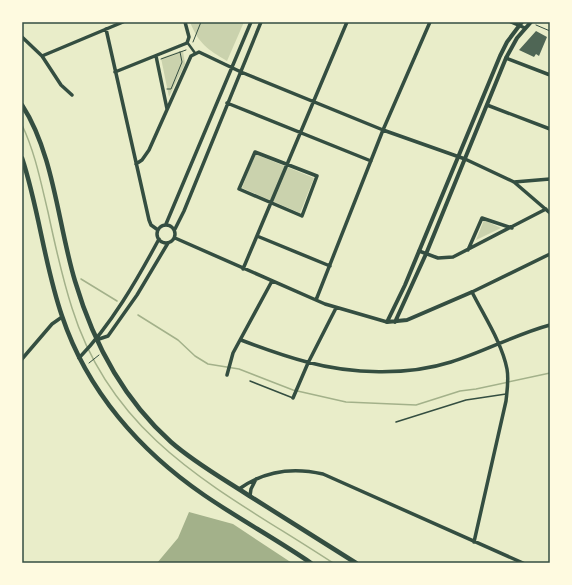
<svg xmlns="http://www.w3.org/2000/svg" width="572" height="585" font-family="Manrope,sans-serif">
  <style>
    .green { fill: #cad2ad }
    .water { fill: #a3b18a }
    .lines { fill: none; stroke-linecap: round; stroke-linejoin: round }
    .stream { stroke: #a3b18a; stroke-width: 1.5 }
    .building { fill: #4f6655 }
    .path { stroke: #344e41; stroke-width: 1 }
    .service { stroke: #344e41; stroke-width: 1.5 }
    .pedestrian { stroke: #344e41; stroke-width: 2.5 }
    .minor { stroke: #344e41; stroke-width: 3.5 }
    .tertiary { stroke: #344e41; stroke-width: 4 }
    .secondary { stroke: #344e41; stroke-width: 4.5 }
    .neatline { fill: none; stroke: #344e41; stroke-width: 1.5 }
  </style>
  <rect width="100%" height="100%" fill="#e9edc9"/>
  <path class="green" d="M190 22H244L227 61C207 49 199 44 190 22Z
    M180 51H183L185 64 169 97 161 58Z
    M255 154 314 178 300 213 242 188Z
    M484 220 501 228 476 240Z"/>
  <path class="water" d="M189 512 233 524 292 563H157L178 538Z"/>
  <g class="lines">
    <path class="stream" d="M22 125C35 152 41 183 48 212 55 245 62 277 72 308 114 443 225 492 333 563
      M81 279 117 301
      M138 315 178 340 195 356 208 364 239 369 293 390 346 402 416 405 460 391 476 389 550 373"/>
  </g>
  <path class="building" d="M536 31 547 37 539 56 536 54 534 57 519 50Z"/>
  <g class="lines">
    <path class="path" d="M536 25 550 31
      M193 42 201 22
      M161 59 186 50
      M167 89H171L182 62 180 52
      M89 363 99 355"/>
    <path class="service" d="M250 381 293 398
      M396 422 466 400 506 394"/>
    <path class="pedestrian" d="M187 42 195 53"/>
    <path class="minor" d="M511 22 525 28
      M106 29 149 220 151 225 158 230
      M22 37 42 56 61 85 72 95
      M42 56 123 22
      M156 56 167 109
      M506 58 550 75
      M115 72 187 43 189 37 185 22
      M227 103 371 161
      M487 105 550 129
      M255 152 317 176 302 216 239 189Z
      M136 164 142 160 149 150 191 56 199 52 241 72 383 130 465 159 514 182 550 213
      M514 182 550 179
      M166 224 251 22
      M157 234a9 9 0 1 1 18 0a9 9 0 1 1-18 0Z
      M175 229 184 211 261 22
      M257 236 330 266
      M175 238 325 304 387 322
      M468 250 482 218 512 228
      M419 251 438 258 453 257 546 209
      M243 269 347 22
      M316 300 383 130 430 22
      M96 340 108 336 137 295 168 243
      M241 340C262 348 284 356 307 362 351 374 407 376 451 362 484 352 516 334 550 325
      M79 358C111 325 137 280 159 239
      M22 359 52 324 62 317
      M227 375 233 353 272 281
      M293 398 308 363 336 308
      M239 489C264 471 293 467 323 474L523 563
      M250 496 251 489 256 479
      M474 542 506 401C507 391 509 380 507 369 502 343 484 316 472 292L550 254"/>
    <path class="tertiary" d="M472 292 407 320 387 322 405 285 500 56 507 42 522 22
      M395 322 426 254 506 58 517 38 531 22"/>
    <path class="secondary" d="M22 105C54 154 58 225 75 281 93 342 123 399 171 442 195 463 222 478 248 495 284 518 320 540 356 563
      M22 158C39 209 44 264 62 316 87 391 140 451 204 495 239 519 276 539 311 563"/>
  </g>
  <rect width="572" height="585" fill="none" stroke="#fefae0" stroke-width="46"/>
  <rect x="23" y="23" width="526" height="539" class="neatline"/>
</svg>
